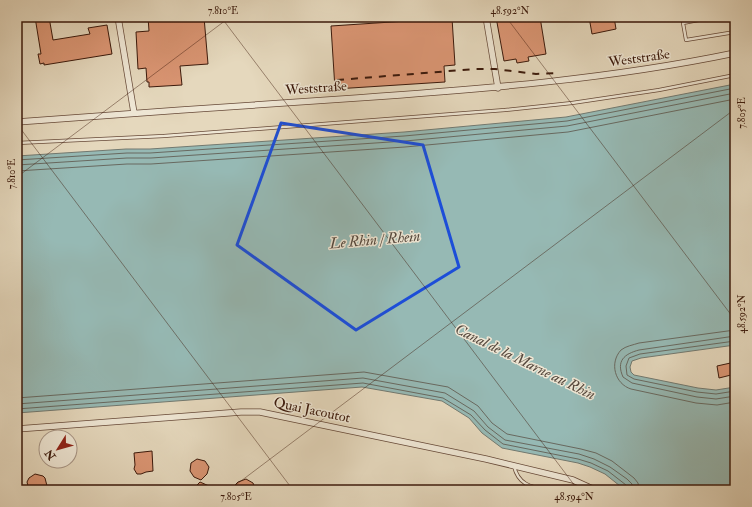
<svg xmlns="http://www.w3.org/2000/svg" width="752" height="507" font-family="'IM FELL Double Pica',serif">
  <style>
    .water { fill: #96b9b4; stroke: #727970 }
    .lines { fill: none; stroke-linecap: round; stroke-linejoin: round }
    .shore { stroke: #686960; stroke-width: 1 }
    .building { fill: #da9573; stroke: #3b190b }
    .service-casing { stroke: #664938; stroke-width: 4 }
    .minor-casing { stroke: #664938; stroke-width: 7 }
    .service { stroke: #eee6d4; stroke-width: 2.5 }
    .minor { stroke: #eee6d4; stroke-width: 5.5 }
    .rail { stroke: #3b190b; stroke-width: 2; stroke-dasharray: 7 7; stroke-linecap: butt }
    .marked { fill: none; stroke: #1d4ed8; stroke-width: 3; stroke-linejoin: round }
    .ticks { fill: none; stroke: #3b190b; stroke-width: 1; stroke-opacity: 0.45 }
    .labels { text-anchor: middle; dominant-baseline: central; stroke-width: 3; stroke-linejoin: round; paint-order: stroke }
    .street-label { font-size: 14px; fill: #3b190b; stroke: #eee6d4 }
    .water-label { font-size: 15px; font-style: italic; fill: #56493e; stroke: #eee6d4 }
    .neatline { fill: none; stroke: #3b190b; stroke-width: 1.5 }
    .ticks-label { font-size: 10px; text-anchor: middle; fill: #3b190b }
  </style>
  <rect width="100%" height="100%" fill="#e5d8bd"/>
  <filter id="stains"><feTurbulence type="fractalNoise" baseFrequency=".005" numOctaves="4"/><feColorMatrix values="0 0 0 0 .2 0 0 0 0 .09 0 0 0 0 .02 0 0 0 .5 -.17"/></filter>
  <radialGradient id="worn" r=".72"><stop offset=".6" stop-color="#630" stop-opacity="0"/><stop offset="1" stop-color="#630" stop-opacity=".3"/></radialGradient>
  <path class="water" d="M735 84V345L641 358 632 361 630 367 631 372 634 375 698 388 716 390 735 387V490H625L605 474 590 467 578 463 502 448 482 433 469 418 442 401 362 387 17 413V156L126 149H150L404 132 566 117Z"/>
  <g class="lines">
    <path class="shore" d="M17 160 127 153H150L404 136 567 121 735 88
      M17 165 127 158H151L405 141 567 126 735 93
      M17 171 127 164H151L405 147 568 132 735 99
      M735 330 639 343C633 345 626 346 621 350 609 363 615 384 631 389L696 403 717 405 735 402
      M735 336 639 350C624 354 616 361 623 377L632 383 697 397 716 399 735 396
      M735 341 640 354 629 358 626 366 627 375 634 379 697 392 716 394 735 391
      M17 398 364 372 448 387 478 406 492 423 507 434 581 449 596 453 612 461 634 478 638 483 639 490
      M17 404 363 378 445 393 474 411 488 427 505 440 579 454 594 459 610 467 627 479 632 484 633 490
      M17 409 363 383 443 398 471 415 485 430 503 444 578 459 591 463 608 471 626 485 628 490"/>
  </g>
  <path class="building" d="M35 17H49L53 40 90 34 88 28 107 25 112 54 44 65V63L40 64 38 54H41Z
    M148 17H204L208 64 180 66 182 85 149 87V82H147L146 68 138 69 136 32 149 31Z
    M496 17H540L546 54 528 57 529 61 517 63 516 59 504 61Z
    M589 17H614L616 29 592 34Z
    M452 18 455 65 444 66 445 82 335 89 331 26Z
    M735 362V374L719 378 717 366Z
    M152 451 153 471 146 472 141 474H137L134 469 135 465 134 453Z
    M197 459 205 461 209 467 207 474 201 480 194 477 190 471 191 463Z
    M35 474 43 476 45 478 47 486 45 490H29L27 482 29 478Z
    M246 479 253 483 256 490H234L235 485 238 482Z
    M200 482 218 490H192Z"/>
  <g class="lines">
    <defs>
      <path id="service" d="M714 17 683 23 686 40 735 32
        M17 143 164 136 505 110 572 103 659 90 735 75
        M514 466C518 484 530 487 547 490"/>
      <path id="minor" d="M118 17 134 113
        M486 17 498 88
        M17 122C130 114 244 105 357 98 484 89 610 79 735 53
        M17 429 241 412H260L486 459 573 480 595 490"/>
    </defs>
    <use href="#service" class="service-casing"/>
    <use href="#minor" class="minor-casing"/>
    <use href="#service" class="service"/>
    <use href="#minor" class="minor"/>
    <path class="rail" d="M337 80 475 69H495L536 74 560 73"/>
  </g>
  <path class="marked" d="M281 123 423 145 459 267 356 330 237 245Z"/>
  <path class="ticks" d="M221 17 578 490M506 17 735 320M17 124 293 490M17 177 230 17M229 490 735 109"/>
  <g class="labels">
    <g class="street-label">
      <text transform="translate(639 58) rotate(-8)">Weststraße</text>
      <text transform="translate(316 88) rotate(-4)">Weststraße</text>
      <text transform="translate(312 410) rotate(12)">Quai Jacoutot</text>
    </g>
    <g class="water-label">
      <text transform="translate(375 240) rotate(-5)">Le Rhin / Rhein</text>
      <text transform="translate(525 362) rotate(26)">Canal de la Marne au Rhin</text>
    </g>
  </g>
  <rect width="752" height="507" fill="none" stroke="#e5d8bd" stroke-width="44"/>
  <g transform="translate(58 449) rotate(233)"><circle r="19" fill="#eee6d4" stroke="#a69484"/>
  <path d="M0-3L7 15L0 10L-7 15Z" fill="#8f2418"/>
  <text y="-6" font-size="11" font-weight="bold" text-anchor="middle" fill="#3b190b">N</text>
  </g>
  <rect x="22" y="22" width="708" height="463" class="neatline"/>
  <g class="ticks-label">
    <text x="223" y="14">7.810°E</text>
    <text x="510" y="14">48.592°N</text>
    <text transform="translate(741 113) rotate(-90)" y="4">7.805°E</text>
    <text transform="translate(11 174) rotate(-90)" y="4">7.810°E</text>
    <text transform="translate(741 314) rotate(-90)" y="4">48.592°N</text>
    <text x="236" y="500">7.805°E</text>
    <text x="574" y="500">48.594°N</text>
  </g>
  <rect width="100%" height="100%" filter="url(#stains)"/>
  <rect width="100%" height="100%" fill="url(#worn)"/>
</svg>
